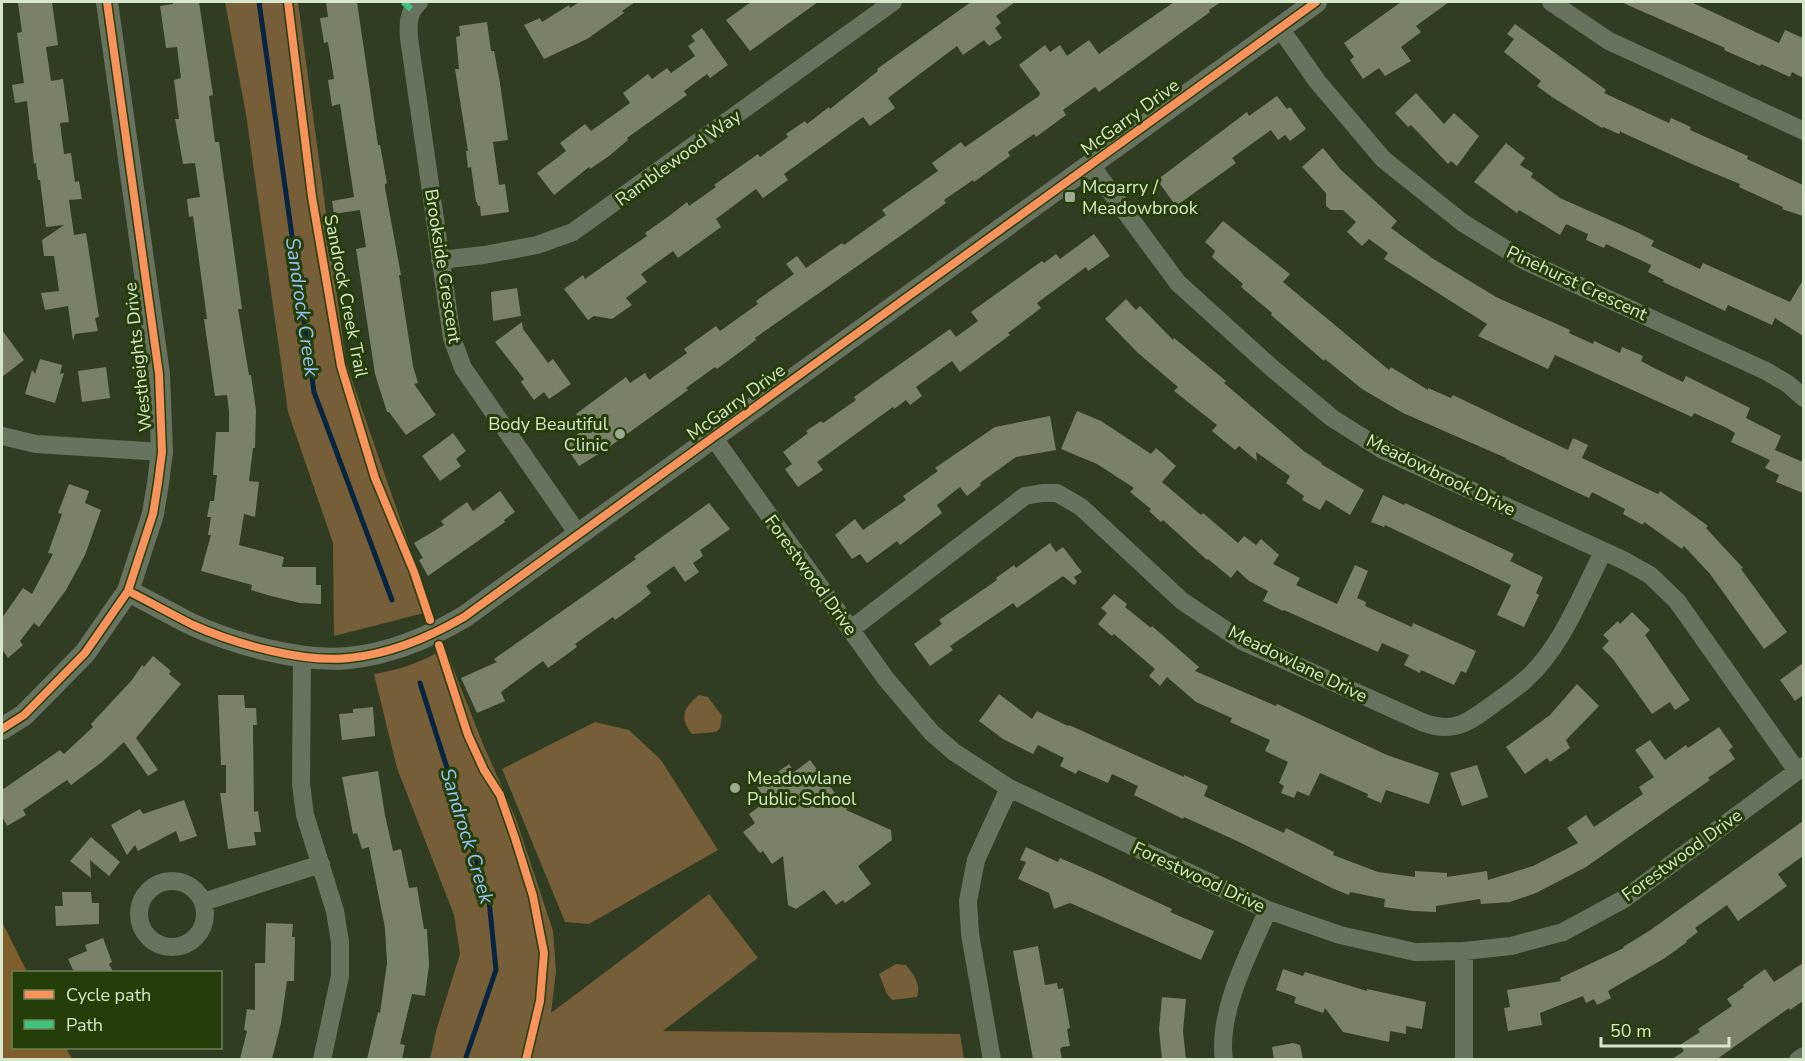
<svg xmlns="http://www.w3.org/2000/svg" width="1805" height="1061" font-family="'Nunito Sans',sans-serif">
  <style>
    .green { fill: #765e39 }
    .forest { fill: #805e2c }
    .lines { fill: none; stroke-linecap: round; stroke-linejoin: round }
    .stream { stroke: #072540; stroke-width: 5 }
    .building { fill: #7a8168 }
    .minor { stroke: #67735e; stroke-width: 18 }
    .tertiary { stroke: #67735e; stroke-width: 22 }
    .quiet { stroke: #40c37c; stroke-width: 6; stroke-dasharray: 12 6; stroke-linecap: butt }
    .cycleway-casing { stroke: #253e09; stroke-width: 11 }
    .cycleway { stroke: #f8935d; stroke-width: 8 }
    .poi-dot { fill: #9dac90; stroke: #253e09; stroke-width: 2 }
    .labels { text-anchor: middle; dominant-baseline: central; stroke-width: 6; stroke-linejoin: round; paint-order: stroke }
    .street-label { font-size: 18px; fill: #d7e7cb; stroke: #253e09 }
    .poi-label { font-size: 18px; fill: #d7e7cb; stroke: #253e09; text-anchor: start }
    .water-label { font-size: 20px; font-style: italic; fill: #92c4fb; stroke: #253e09 }
  </style>
  <rect width="100%" height="100%" fill="#303d22"/>
  <path class="green" d="M225 2H298L346 363 432 611 334 636 333 543 288 412 246 114Z
    M445 648 483 744 516 819 553 931 556 971 551 1013 709 894 758 958 663 1031 960 1034 964 1059H430L436 1031 460 954 454 915 397 768 374 674C400 670 422 662 445 648Z
    M699 695 708 697 722 716 720 728 716 732 692 734C679 718 683 708 699 695Z
    M595 722 629 730 661 760 718 850 589 924 565 922 502 769Z
    M896 964 906 965C914 975 921 984 917 997L892 1000 887 994 879 974Z"/>
  <path class="forest" d="M2 922 27 972H14V1048H66L72 1059H2Z"/>
  <g class="lines">
    <path class="stream" d="M259 2 314 392 392 600
      M420 683 489 900 496 970 465 1060"/>
  </g>
  <path class="building" d="M26 2H52L58 45 46 47 51 81 63 79 69 122 60 123 64 154 71 153 75 182 79 181 82 199 69 200 74 235 86 233 99 317 95 318 98 331 75 334 73 341 68 306 45 310 41 293 59 291 54 256H44L42 240 64 225 46 227 40 180H38L36 163 34 164 27 101 15 103 12 85 24 83 17 33 22 32 18 3Z
    M172 2H199L213 95 209 96 215 142H219L242 309H238L249 375H251L256 410 255 448H253L249 481 259 482 255 517 244 514 239 545 284 557 282 567H316V585H321V604L300 603 271 596 251 590 252 585 201 571 211 535H208L211 517H207L210 501H214L217 475H213L216 432H229V411L227 395 215 396 204 319H207L193 216 189 217 187 199 200 197 195 163 183 164 175 119H179L174 80 181 78 177 47 166 48 160 6 173 4Z
    M326 2H357L378 145H380L387 183 385 184V188L401 275H399L413 366 418 383 414 384 436 415 406 435 389 412H387L375 374 356 249 366 247 360 210 334 214 332 201 354 197 340 104 332 106 328 80 334 79 328 42 324 43 320 18 328 17Z
    M579 2H635L622 11 624 13 587 39 544 59 524 25 540 18 542 22 569 5 570 8Z
    M751 2H818L750 51 726 20Z
    M971 2H1015L996 16 1001 23 995 28 1002 38 989 46 984 40 963 55 957 46 888 98 895 108 870 126 863 117 784 174 788 180 763 198 756 189 716 219 721 227 678 258 673 251 641 274 647 282 626 298 632 305 612 319 594 316 588 320 564 289 583 275 585 279 625 251 647 236 645 233 669 216 687 202 689 206 716 187 714 185 758 154 760 157 788 137 786 134 805 121 807 124 829 107 830 109 878 71 877 69Z
    M1174 2H1221L1209 10 1210 12 1099 92 1095 87 1063 110 1066 115 1036 137 1034 134 1008 152 1010 156 974 182 973 180 944 200 946 203 913 227 755 338 756 340 717 369 715 367 686 388 688 390 605 450 579 466 564 444 586 428 576 414 626 377 630 383 645 373 649 380 687 353 684 349 716 326 720 331 758 304 756 301 794 274 786 264 797 256 806 268 842 243 844 245 886 215 882 210 938 171 932 163 961 142 965 147 1039 96 1040 93 1019 65 1045 45 1050 52 1060 45 1067 56 1089 40 1099 54Z
    M1401 2H1449L1416 26 1421 32 1401 47 1411 61 1385 76 1379 68 1363 79 1350 60 1354 57 1344 43Z
    M1621 2H1691L1779 43 1785 30 1803 38V78L1792 72 1790 77 1761 64 1760 66 1724 50 1725 48Z
    M487 22 491 51H494L500 83 508 140 493 142 499 185 505 184 509 212 481 216 480 206H478L477 202H476L471 167 468 168 466 151H468L455 69H459L456 37 460 36 459 26Z
    M1515 24 1606 90 1604 93 1669 123 1671 118 1691 127 1690 130 1748 156 1747 159 1803 185V216L1782 209 1783 207 1739 187 1740 184 1694 165 1621 132V130L1619 134 1603 127 1602 128 1552 97 1537 86 1541 81 1504 52 1514 39 1507 34Z
    M702 28 728 65 710 78 707 74 684 91 687 95 627 138 628 140 609 156 590 169 589 167 554 195 537 173 566 151 560 143 585 124 591 131 630 103 623 93 648 74 652 79 667 68 671 73 695 56 688 46 695 41 691 36Z
    M1416 93 1444 124 1454 113 1479 136 1457 166 1451 161 1448 164 1411 125 1408 127 1395 113Z
    M1277 96 1287 109 1290 107 1306 129 1290 141 1285 135 1278 140 1271 130 1232 158 1236 163 1176 206 1157 180 1247 112 1249 116Z
    M1506 143 1525 158 1520 165 1533 173 1531 177 1560 198 1639 233 1654 241 1651 246 1700 269 1703 263 1790 302 1803 280V336L1775 318 1772 325 1728 305 1725 311 1689 294 1663 282 1664 280 1648 272 1651 265 1606 244 1604 248 1586 240 1588 234 1566 224 1560 235 1519 210 1517 213 1474 182Z
    M1323 148 1341 170 1397 221 1391 228 1432 258 1496 297 1570 330 1569 333 1593 344 1594 341 1620 353 1622 347 1643 356 1641 361 1656 369 1683 382 1686 376 1750 408 1746 418 1781 436 1775 450 1803 462V493L1776 482 1779 475 1765 468 1770 460 1731 442 1735 433 1727 428 1694 413 1692 417 1555 355 1548 369 1478 336 1487 324 1384 259 1388 253 1369 239 1362 246 1347 232 1356 222 1343 210H1331L1326 206V193L1302 167Z
    M1223 221 1290 274 1283 282 1389 370 1391 367 1428 390V388L1451 398 1453 395 1568 450 1573 438 1588 445 1582 458 1658 494 1660 491 1708 526 1706 528 1743 568 1741 569 1787 632 1764 649 1710 574 1684 546 1682 549 1644 522 1643 525 1623 514 1625 509 1592 492 1589 498 1563 486 1506 459V458L1403 413 1362 389 1325 359 1324 361 1271 315 1272 313 1241 287 1243 284 1212 257 1215 251 1205 242Z
    M1094 234 1110 256 1088 271 1086 267 1037 303 1041 308 1008 333 1010 335 960 372 952 361 916 387 922 396 910 405 906 400 894 409 893 407 817 462 823 470 798 487 785 469 792 464 783 452 808 433 806 431 821 421 823 423 856 400 854 397 879 379 950 329 956 337 978 321 971 312 1042 261 1044 263 1056 254 1060 259Z
    M517 288 521 316 493 321 491 292Z
    M1126 299 1136 310 1140 306 1173 340 1174 338 1226 381 1224 383 1305 452 1322 463 1321 464 1364 490 1350 515 1326 500 1320 510 1302 500 1304 496 1286 483 1290 476 1256 452 1257 461 1239 446 1235 450 1212 431 1217 425 1174 391 1178 387 1138 353 1105 319Z
    M522 322 523 329 548 363 553 359 571 384 549 399 544 392 534 400 521 382 524 379 495 342Z
    M2 330 24 360 2 377Z
    M40 359 62 365 60 374 64 373 55 403 25 394 32 370 35 374Z
    M106 367 110 398 82 402 78 371Z
    M1077 411 1101 421 1151 454 1156 448 1176 466 1162 482 1201 515 1203 513 1238 543 1244 536 1256 545 1261 539 1279 555 1273 564 1300 578 1296 585 1337 604 1355 565 1368 571 1357 598 1366 602 1365 606 1412 627 1413 623 1476 651 1466 673 1461 671 1454 685 1421 670 1420 673 1404 665 1409 655 1382 643 1378 652 1284 610 1283 611 1263 601 1268 591 1249 581 1237 570 1231 578 1208 559 1207 560 1163 520 1161 522 1149 511 1151 509 1130 492 1134 488 1097 464 1061 449Z
    M1050 416 1056 450 1016 457 980 483 981 485 967 496 960 487 937 505 942 513 900 545 897 541 867 563 860 554 852 559 835 535 855 519 863 530 906 500 903 496 938 471 935 468 995 427Z
    M453 433 466 451 456 459 461 466 440 481 422 456Z
    M69 484 89 491 85 503 101 510 85 555 66 590 39 627 34 623 20 641 23 645 8 658 2 649V618L23 588 32 594 53 554 48 553 62 514 58 513Z
    M500 491 515 512 504 520 505 522 428 576 419 560 423 558 414 543 444 525 441 521 467 502 473 511Z
    M1383 495 1404 505 1405 503 1514 554 1510 561 1543 577 1536 593 1539 595 1524 627 1497 615 1511 585 1385 525 1384 527 1371 522Z
    M709 503 730 529 700 550 703 556 693 563 699 572 685 582 674 566 646 586 651 593 640 602 615 620 613 617 575 644 577 647 548 668 543 661 501 692 505 701 477 713 461 678 497 662 494 659 636 559 634 557Z
    M1050 543 1056 552 1063 547 1082 572 1074 577 1077 582 1074 585 1063 576 1017 608 1013 603 950 646 953 650 930 666 914 644 942 624 939 620 997 580 996 578 1014 565 1016 568Z
    M1114 594 1127 604 1125 607 1151 628 1152 626 1199 667 1195 671 1276 706 1277 704 1387 755 1439 773 1429 804 1386 790 1381 803 1367 797 1368 794 1320 773 1309 796 1297 791 1294 798 1281 793 1284 786 1279 783 1288 762 1265 751 1270 740 1230 722 1232 718 1196 702 1167 677 1160 686 1149 676 1155 669 1114 634 1112 636 1098 624 1107 613 1101 608Z
    M1632 612 1650 630 1645 635 1690 700 1675 710 1670 702 1652 714 1613 659 1602 648 1609 641 1603 635 1618 621 1620 624Z
    M153 656 171 671 169 674 181 684 136 738 158 770 148 776 124 742 102 762 71 785 67 780 23 810 26 815 7 826 2 816V790L60 750 64 754 93 727 91 724 132 680 142 665 144 667Z
    M1803 663V695L1795 701 1780 680Z
    M1577 684 1599 706 1566 740 1570 748 1550 762 1547 758 1525 774 1506 747 1550 715Z
    M999 694 1032 719 1037 711 1068 726 1069 725 1184 777V775L1208 786 1204 796 1284 833 1286 828 1334 852 1333 855 1378 872 1415 877V871L1447 873V877L1487 871 1488 880 1533 866 1578 843 1567 828 1586 815 1594 827 1643 794 1639 787 1654 777 1635 750 1650 740 1665 760 1686 745 1688 748 1719 727 1733 747 1729 750 1735 759 1708 778 1710 780 1586 867 1536 893 1510 902 1481 904 1480 899 1436 906V912L1413 911 1384 907 1385 899 1350 892 1349 895 1334 889 1235 840 1184 817 1183 819 1134 795 1138 786 1112 774 1108 783 1078 770 1076 774 1060 766 1064 758 1038 745 1033 754 1003 739 979 721Z
    M218 695H244L245 708H256L257 725H253L254 812 258 811 261 832H254L256 845 228 849 220 793H226V765H221Z
    M373 707 375 736 342 740 339 714 353 713V709Z
    M810 760 847 809 846 810 891 830 892 840 858 866 871 884 845 903 843 900 836 905 824 890 796 909 788 905 783 856 772 864 763 851 760 853 743 832 755 823 749 814 767 801 757 787 789 764 794 772Z
    M1477 765 1488 797 1462 806 1450 773Z
    M378 771 385 815 393 851 401 849 409 888 417 887 424 929H427L429 965 425 996 412 994 400 1044 405 1045 402 1059H367L378 1012 380 1013 387 963 385 928 369 847 362 849 357 833 353 834 342 777Z
    M184 800 197 836 180 842 176 831 138 851 135 845 127 855 111 825 140 809 143 814Z
    M1803 821V856L1778 874 1787 886 1738 921 1727 905 1695 928 1698 932 1686 941 1687 942 1665 958 1608 991 1611 998 1597 1005 1594 999 1586 1003 1583 996 1540 1013 1542 1025 1508 1031 1504 1008 1510 1007 1507 990 1561 981 1560 978 1624 948 1623 947 1649 931Z
    M91 837 120 862 109 876 90 860 91 878 70 861Z
    M1026 847 1058 862 1060 858 1090 871 1172 909 1170 912 1214 931 1201 960 1070 903 1054 909 1049 893 1018 879 1026 862 1020 860Z
    M62 892H91L92 903H99V924L56 926 55 906H63Z
    M266 923 293 924 292 937H295L294 981H287L281 1023 272 1059H240L247 1031 244 1030 247 1009 255 1010V963H265Z
    M103 938 112 962 109 964 113 972H74L68 959 87 951 85 945Z
    M1038 946 1045 985 1057 983 1058 989 1063 988 1070 1028 1067 1029 1070 1046 1062 1047 1060 1049 1062 1059H1033L1013 951Z
    M1803 963V1001L1790 1010 1789 1008 1717 1059H1672L1684 1051 1680 1045 1700 1032 1698 1029 1732 1006 1727 999 1744 987 1743 985 1765 969 1774 982Z
    M1283 969 1303 976 1305 972 1367 991V989L1426 1002 1422 1029 1406 1026V1034L1390 1031 1389 1042 1343 1032 1325 1008 1323 1013 1294 1003 1296 997 1276 990Z
    M1162 997 1186 999 1183 1031 1186 1059H1162L1159 1030Z
    M1293 1043 1300 1045 1303 1059H1274L1272 1047Z"/>
  <g class="lines">
    <path class="minor" d="M419 2C408 12 408 23 409 38L452 338 463 368 578 534
      M1551 2 1609 41 1804 131
      M1280 28 1317 81 1383 159 1463 223 1525 261 1766 371 1788 384 1804 398
      M1090 164 1178 283 1273 369 1332 418 1381 449 1625 561 1650 575 1677 601 1797 771
      M440 260 484 255 537 245 573 232 893 2
      M2 436 36 444 162 452
      M713 437 886 679 932 733 954 752 1009 788 1268 910 1340 935 1415 952 1464 951 1511 946 1563 932 1624 899 1804 766
      M850 630 1025 496 1042 493H1057L1081 507 1182 601 1242 641 1422 722C1453 734 1468 723 1492 705 1503 697 1515 689 1525 680 1561 649 1582 593 1603 552
      M302 657 301 784 305 815 335 911 340 942V976L322 1060
      M139 914a33 33 0 1 1 66 0a33 33 0 1 1-66 0Z
      M203 902 321 864
      M1464 951V1060
      M992 1060 970 934 968 901 976 860 1009 788
      M1224 1060C1217 1012 1249 953 1268 910
      M1798 1060 1804 1056"/>
    <path class="tertiary" d="M128 591C150 602 171 614 193 625 235 644 303 663 349 658 390 654 428 638 464 617L1316 2
      M2 729 24 715 85 653 128 591 153 514 158 483 162 452 159 374 107 2"/>
    <path class="quiet" d="M403 2 411 9"/>
    <defs>
      <path id="cycleway" d="M288 2 312 197 341 366 375 478 414 572 430 620
        M128 591C150 602 171 614 193 625 235 644 303 663 349 658 390 654 428 638 464 617L1316 2
        M439 645 468 735 484 770 500 795 515 838 533 896 544 953 540 1001 526 1060
        M2 729 24 715 85 653 128 591 153 514 158 483 162 452 159 374 107 2"/>
    </defs>
    <use href="#cycleway" class="cycleway-casing"/>
    <use href="#cycleway" class="cycleway"/>
  </g>
  <g class="poi-dot">
    <rect x="1064" y="191" width="12" height="12" rx="3"/>
    <circle cx="620" cy="434" r="6"/>
    <circle cx="735" cy="788" r="6"/>
  </g>
  <g class="labels">
    <g class="street-label">
      <text transform="translate(1130 117) rotate(-36)">McGarry Drive</text>
      <text transform="translate(678 158) rotate(-36)">Ramblewood Way</text>
      <text transform="translate(443 266) rotate(81)">Brookside Crescent</text>
      <text transform="translate(1577 283) rotate(25)">Pinehurst Crescent</text>
      <text transform="translate(346 296) rotate(79)">Sandrock Creek Trail</text>
      <text transform="translate(138 357) rotate(-96)">Westheights Drive</text>
      <text transform="translate(736 402) rotate(-36)">McGarry Drive</text>
      <text transform="translate(1441 475) rotate(26)">Meadowbrook Drive</text>
      <text transform="translate(811 575) rotate(54)">Forestwood Drive</text>
      <text transform="translate(1298 664) rotate(26)">Meadowlane Drive</text>
      <text transform="translate(1682 855) rotate(-36)">Forestwood Drive</text>
      <text transform="translate(1199 877) rotate(25)">Forestwood Drive</text>
    </g>
    <g class="poi-label">
      <text x="1082" y="187">Mcgarry /<tspan x="1082" dy="21">Meadowbrook</tspan></text>
      <text x="608" y="424" text-anchor="end">Body Beautiful<tspan x="608" dy="21">Clinic</tspan></text>
      <text x="747" y="778">Meadowlane<tspan x="747" dy="21">Public School</tspan></text>
    </g>
    <g class="water-label">
      <text transform="translate(302 307) rotate(82)">Sandrock Creek</text>
      <text transform="translate(467 836) rotate(73)">Sandrock Creek</text>
    </g>
  </g>
  <rect width="1805" height="1061" fill="none" stroke="#d7e7cb" stroke-width="6"/>
  <rect x="12" y="971" width="210" height="78" fill="#253e09" stroke="#6c8257" stroke-width="1.5"/>
  <rect x="24" y="990" width="30" height="9" fill="#f8935d" stroke="#6c8257" stroke-width="1.5"/>
  <text x="66" y="1001" font-size="18" fill="#d7e7cb">Cycle path</text>
  <rect x="24" y="1020" width="30" height="9" fill="#40c37c" stroke="#6c8257" stroke-width="1.5"/>
  <text x="66" y="1031" font-size="18" fill="#d7e7cb">Path</text>
  <path d="M1601 1037v9h128v-9" fill="none" stroke="#d7e7cb" stroke-width="3"/>
  <text x="1610" y="1037" font-size="18" fill="#d7e7cb" stroke="#253e09" stroke-width="4.5" paint-order="stroke">50 m</text>
</svg>
